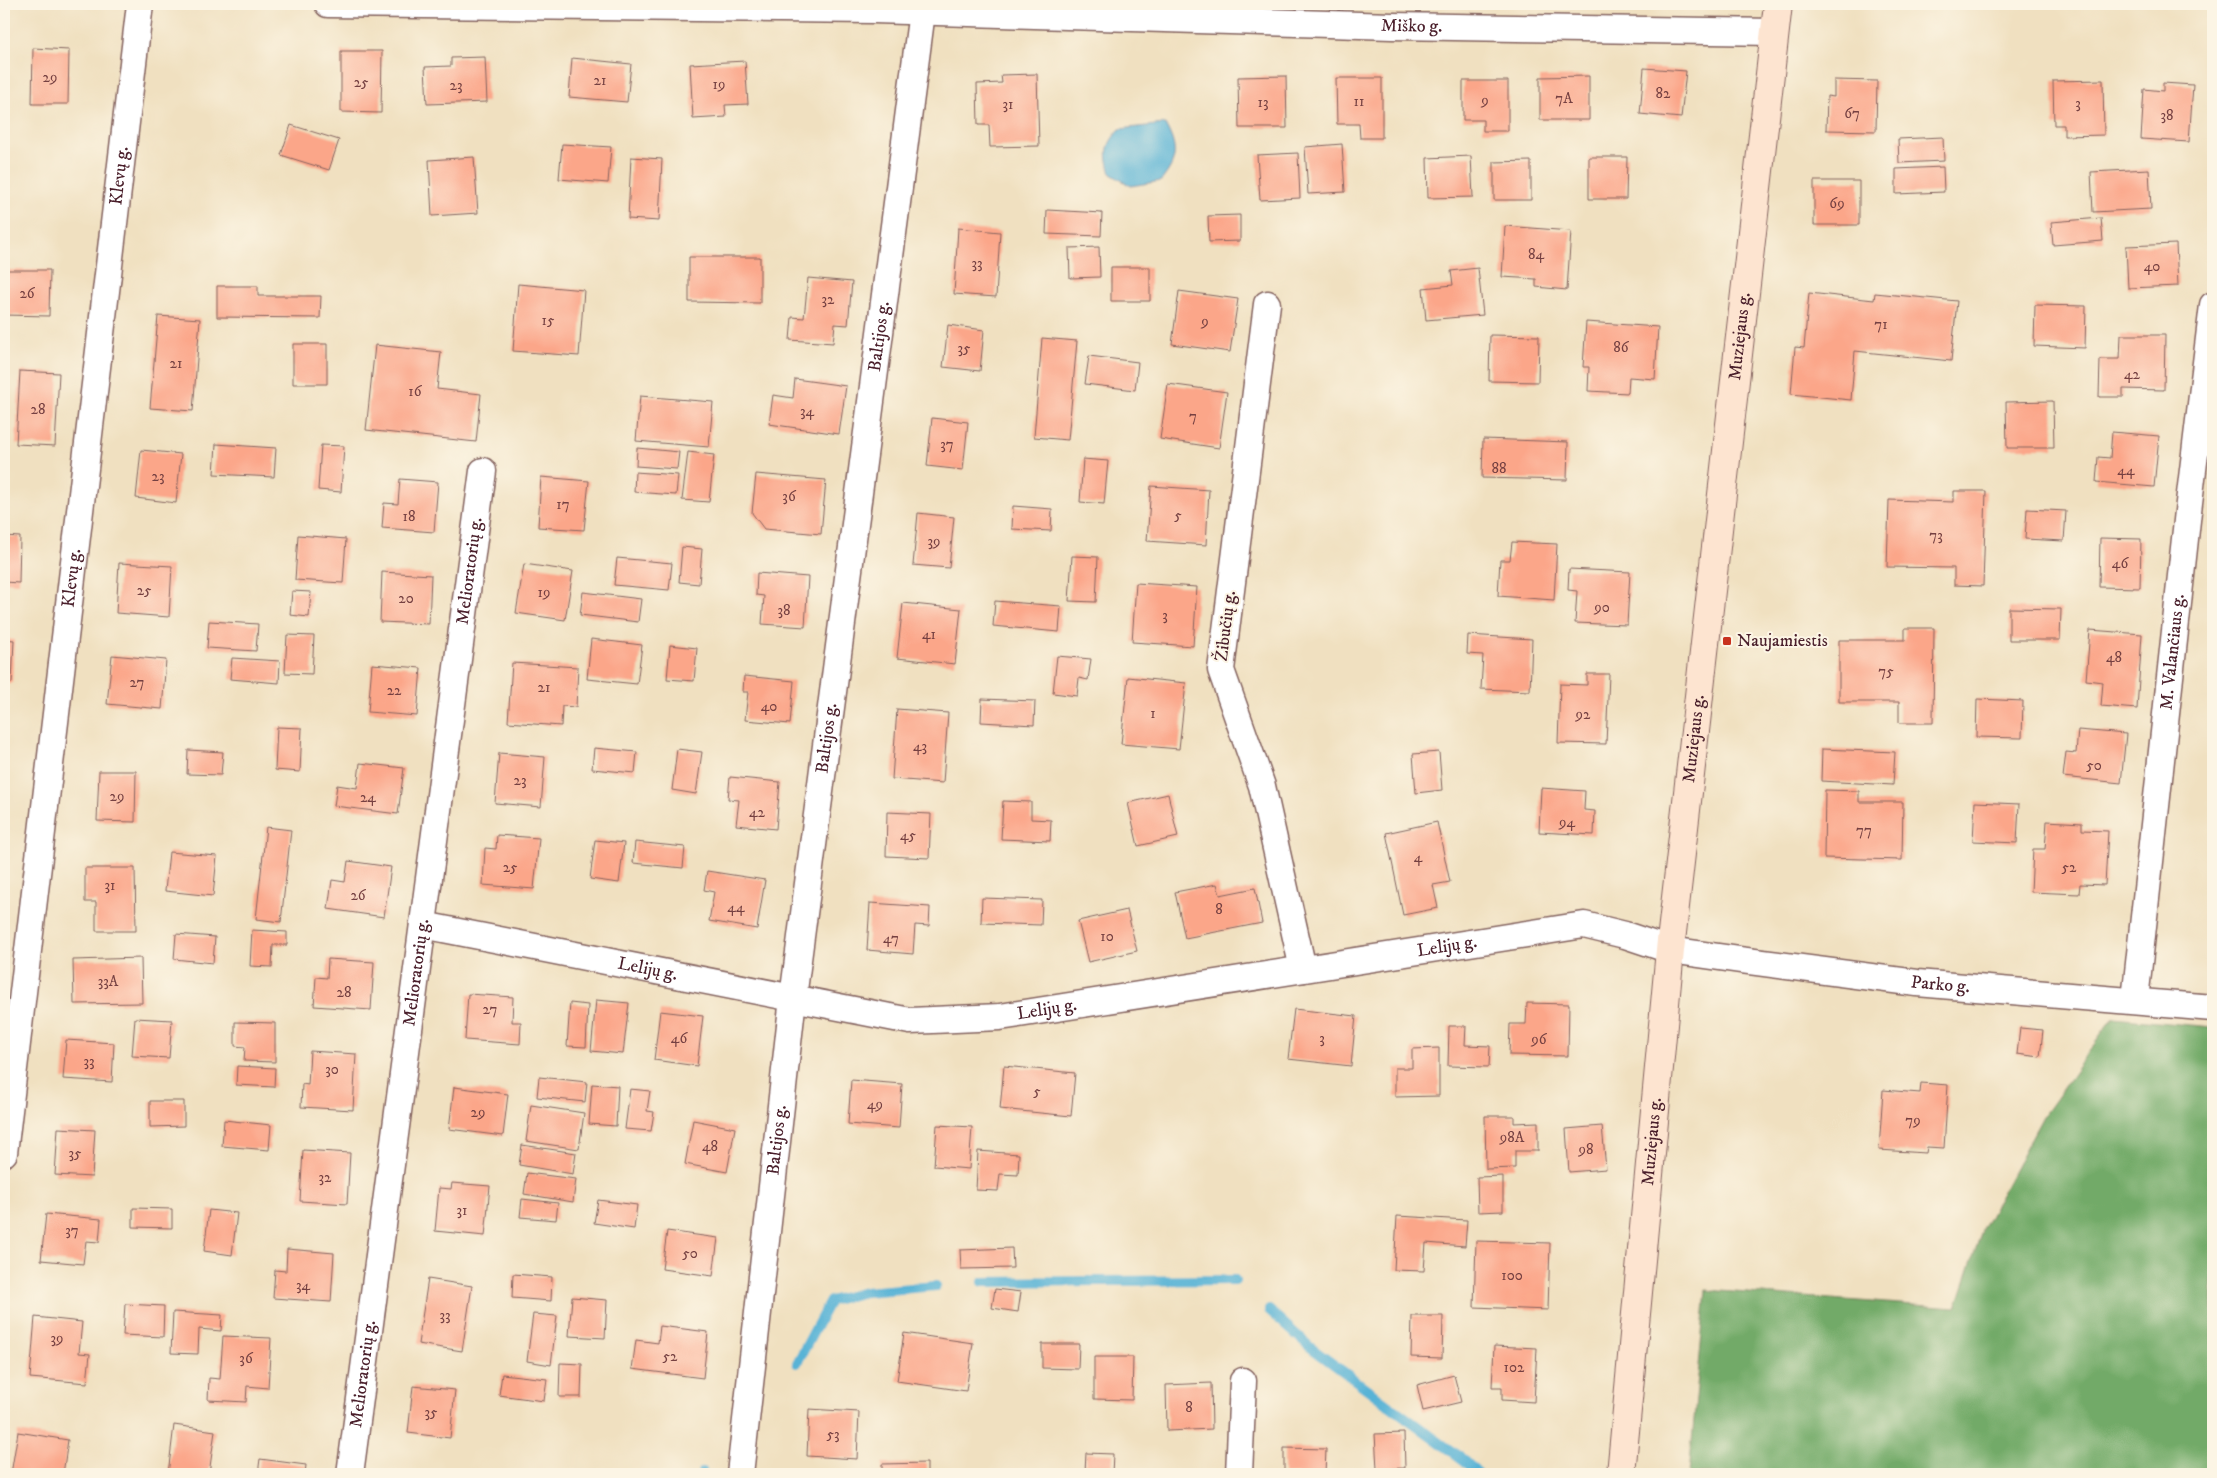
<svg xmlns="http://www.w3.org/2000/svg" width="2217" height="1478" font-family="'IM FELL DW Pica',serif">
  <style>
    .forest { fill: #72aa67; stroke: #5e6449 }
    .water { fill: #58b3d6; stroke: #516980 }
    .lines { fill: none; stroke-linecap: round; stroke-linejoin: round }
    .stream { stroke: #58b3d6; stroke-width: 10 }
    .building { fill: #fba689 }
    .street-casing { stroke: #84635f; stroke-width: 29 }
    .secondary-casing { stroke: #84635f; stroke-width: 30 }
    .street { stroke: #fff; stroke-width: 26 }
    .secondary { stroke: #fde4d0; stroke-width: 28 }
    .poi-dot { fill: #c8321e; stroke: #fcf5e5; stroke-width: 2 }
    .labels { text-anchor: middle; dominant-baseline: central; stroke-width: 4; stroke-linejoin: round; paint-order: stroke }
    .number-label { font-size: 15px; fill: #764142 }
    .street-label { font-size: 18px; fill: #4a1f2b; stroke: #fcf5e5 }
    .poi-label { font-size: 18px; fill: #4a1f2b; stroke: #fcf5e5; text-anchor: start }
  </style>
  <rect width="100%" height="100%" fill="#fcf5e5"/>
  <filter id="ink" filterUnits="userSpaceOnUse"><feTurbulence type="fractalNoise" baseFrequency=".02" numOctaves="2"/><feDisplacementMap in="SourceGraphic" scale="10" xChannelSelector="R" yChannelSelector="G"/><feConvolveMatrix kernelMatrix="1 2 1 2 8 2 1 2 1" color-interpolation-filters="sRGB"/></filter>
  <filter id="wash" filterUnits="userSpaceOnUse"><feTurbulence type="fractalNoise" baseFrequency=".0096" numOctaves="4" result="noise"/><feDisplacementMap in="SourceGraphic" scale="20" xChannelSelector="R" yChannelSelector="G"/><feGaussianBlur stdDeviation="1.12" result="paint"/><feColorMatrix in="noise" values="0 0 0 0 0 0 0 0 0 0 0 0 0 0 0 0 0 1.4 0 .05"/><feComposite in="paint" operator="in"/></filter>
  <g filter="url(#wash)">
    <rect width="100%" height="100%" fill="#f0e0c0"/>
    <path class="forest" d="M2113 1018 2213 1027V1474H1689L1706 1290 1956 1308 1982 1230 2043 1116Z"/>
    <path class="water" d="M1165 124C1178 148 1178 160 1161 181L1131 186 1111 174C1106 154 1104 146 1120 129Z"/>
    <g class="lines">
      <path class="stream" d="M983 1282 1235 1280
        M1269 1310 1310 1347 1465 1461 1478 1474
        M797 1363 830 1301 865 1292 936 1286
        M702 1474 703 1472"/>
    </g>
    <g id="blocks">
      <path class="building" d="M33 48 69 50 68 104H32Z
        M341 51H382L381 113 341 112Z
        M485 57 487 102 427 104 425 67 451 66V58Z
        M572 58 631 64 627 102 569 97Z
        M745 61 748 104 725 105 726 117 693 119 690 64Z
        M1644 68 1686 71 1681 118 1640 114Z
        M1037 74 1039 146 990 147 989 125H978L977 84 1002 83 1001 75Z
        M1286 76 1287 128H1239L1238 77Z
        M1589 76V120H1540V77Z
        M1336 78H1382V138H1360L1359 124H1337Z
        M1834 80 1877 81 1876 131 1826 130 1827 96 1834 97Z
        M2103 80 2104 135 2064 136V125H2054L2053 81Z
        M1463 81H1508V131H1483V120H1463Z
        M2163 83 2193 85 2189 142 2141 139 2144 89 2163 91Z
        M291 125 339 140 329 170 281 155Z
        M1943 137 1944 161 1899 163 1898 139Z
        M562 144 611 147 608 183 559 179Z
        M1342 144 1345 192 1308 194 1305 147Z
        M1298 153 1300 198 1260 200 1257 155Z
        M1471 156 1473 197 1428 198 1427 158Z
        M474 157 478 213 432 216 429 160Z
        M631 157 662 159 659 221 628 219Z
        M1589 157H1627L1626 199H1589Z
        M1531 161V200H1494V162Z
        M1943 167 1944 192 1896 194V169Z
        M2149 169 2151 209 2093 212 2091 172Z
        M1814 181H1859V225H1814Z
        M1047 210 1102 213 1101 236 1046 234Z
        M1240 215V241L1209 242 1208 216Z
        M2101 218 2103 241 2053 245 2051 222Z
        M1505 226 1571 231 1567 290 1536 287V279L1502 277Z
        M958 228 1000 232 996 297 954 294Z
        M2176 244 2178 286 2128 288 2126 246Z
        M1099 247 1100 277 1070 278 1069 248Z
        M689 257H760V303L689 302Z
        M1111 267H1150V301H1111Z
        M1478 268 1483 315 1426 320 1423 288 1453 285 1451 271Z
        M4 270H50L49 316 4 315Z
        M808 278 852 282 848 325 835 324 833 343 790 340 792 317 804 318Z
        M518 284 584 290 579 356 513 351Z
        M217 286H258V296H321L320 318 217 317Z
        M1179 291 1238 299 1230 352 1172 344Z
        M1809 293 1874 300 1875 293 1957 301 1951 361 1855 351 1851 400 1791 394 1795 347 1804 348Z
        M2035 305 2086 306 2085 348 2034 346Z
        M158 316 200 319 193 411 150 408Z
        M1586 322 1658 327 1655 379 1629 377 1628 393 1588 391 1589 367H1583Z
        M948 325 984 330 980 371 943 367Z
        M1490 335 1539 336 1538 382 1489 381Z
        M2121 335H2165L2164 390 2123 389V397H2099L2100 359H2120Z
        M1042 338 1077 341 1068 440 1034 437Z
        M293 344H327V384H293Z
        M375 345 441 352 437 389 481 394 476 442 366 430Z
        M1089 356 1138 362 1135 390 1085 384Z
        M20 371 59 373 55 446 16 444Z
        M795 379 846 386 839 434 769 424 773 395 793 398Z
        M1168 384 1227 392 1219 448 1160 439Z
        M640 396 713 402 709 447 636 441Z
        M2053 401 2054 448H2007L2006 402Z
        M932 418 968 422 963 470 927 466Z
        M2112 432 2159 436 2154 487 2096 482 2098 457 2110 458Z
        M1483 439 1568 442 1567 480 1482 478Z
        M216 444 276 448 274 477 214 474Z
        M321 445 344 446 341 492 318 490Z
        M637 448 679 452 677 469 636 466Z
        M141 450 181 454 176 503 136 498Z
        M688 452 714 455 709 502 682 500Z
        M1083 459 1108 461 1104 504 1080 502Z
        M635 472 678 475 676 495 634 492Z
        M756 474 826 480 821 534 764 529 752 513Z
        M541 477 589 481 584 530 538 527Z
        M400 479 438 482 434 532 382 528 384 503 398 504Z
        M1151 486 1209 490 1206 545 1147 541Z
        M1954 491H1986L1983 586 1954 585V568L1887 567 1889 500 1954 502Z
        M1013 506 1052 509 1051 531 1012 529Z
        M2027 509 2066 511 2064 541 2025 539Z
        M918 513 954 517 949 568 913 565Z
        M298 535 346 539 343 583 295 580Z
        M4 536 20 537 19 583 4 582Z
        M2100 538 2141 539 2140 588 2099 587Z
        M1512 542 1557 544 1554 600 1498 596 1500 560H1510Z
        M682 547 702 549 699 584 679 582Z
        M1072 556 1098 557 1096 602 1069 601Z
        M617 558 672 563 669 590 614 585Z
        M119 563 172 566 169 617 116 613Z
        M524 564 573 571 565 620 516 613Z
        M1569 569 1630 572 1627 625 1575 623 1577 591 1568 590Z
        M382 572 431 575 429 624 380 622Z
        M757 573 808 577 805 627 762 624 764 596 756 595Z
        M1136 583 1197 587 1193 646 1132 642Z
        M292 591 311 592 309 617 290 615Z
        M583 592 641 599 638 622 580 615Z
        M995 601 1061 606 1059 632 993 626Z
        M903 603 961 609 955 664 897 658Z
        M2009 608 2061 609 2060 640H2009Z
        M209 621 258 624 256 651 207 648Z
        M1905 628H1934L1933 723H1899V702H1839V640H1905Z
        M2090 630 2142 634 2137 709 2101 706 2103 682 2086 680Z
        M287 635 314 636 312 674 285 673Z
        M1468 635 1532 639 1530 691 1481 689 1483 655 1467 654Z
        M4 639 14 640 12 683H4Z
        M591 639 642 645 637 684 587 679Z
        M670 645 697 648 694 681 667 679Z
        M112 655 166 660 162 709 107 704Z
        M1057 656 1091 659 1088 680 1079 678 1077 696 1053 693Z
        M232 658 280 661 279 683 230 679Z
        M512 663 578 667 576 707 562 706 561 726 508 722Z
        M372 664 421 668 417 716 368 712Z
        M1587 674H1609L1606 744 1558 743 1560 684 1587 685Z
        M744 676 794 681 790 724 745 720 748 692H743Z
        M1128 677 1186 683 1179 749 1121 744Z
        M982 699 1035 701 1034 725 981 722Z
        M1977 699 2023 701 2022 738 1976 737Z
        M897 709 948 713 943 783 892 779Z
        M277 727 302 728 300 772 275 770Z
        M2078 730 2126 734 2121 783 2063 777 2066 752 2076 753Z
        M594 748 637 752 635 773 592 769Z
        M677 749 702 752 696 794 672 790Z
        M1822 749 1895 752 1893 785 1821 781Z
        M188 750 223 752 221 775 187 774Z
        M1439 752 1442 790 1416 793 1413 754Z
        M499 753 545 757 541 807 495 803Z
        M360 763 404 768 398 814 334 806 337 785 357 788Z
        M99 771H136L135 822 97 821Z
        M730 777 780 782 776 829 736 825 739 800 728 799Z
        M1541 788 1585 791 1584 810 1595 811 1594 835 1539 832Z
        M1825 790 1859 791V802H1903L1902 860 1824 858Z
        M1168 794 1178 837 1138 846 1128 803Z
        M1003 801 1031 802V819L1051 820 1050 841 1001 839Z
        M1975 802 2019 804 2017 843 1973 841Z
        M887 812 931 814 929 858 886 856Z
        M2047 821 2082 823V830L2108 831 2105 885 2080 884 2079 894 2031 892 2033 849H2045Z
        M1437 822 1450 882 1433 885 1438 908 1403 915 1386 833Z
        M266 827 291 830 281 922 256 919Z
        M497 835 539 838 534 889 483 885 485 848 496 849Z
        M595 840 624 843 619 883 590 879Z
        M635 842 685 847 683 868 633 863Z
        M169 852 217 856 213 896 165 891Z
        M348 861 391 867 384 917 328 909 332 880 345 882Z
        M85 868H135L136 931H96V902H85Z
        M707 871 765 880 757 929 709 921 714 892 704 890Z
        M1217 884 1220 895 1255 888 1262 923 1185 938 1175 892Z
        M982 898 1042 900 1041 925 981 923Z
        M870 903 930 907 929 926 915 925 913 954 867 950Z
        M1127 910 1137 951 1088 962 1078 921Z
        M252 930 287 932V945H273L272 967 250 966Z
        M176 934 215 937 213 963 174 959Z
        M141 958 142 1003 74 1004 73 960Z
        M328 959 374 962 371 1010 314 1006 316 977 327 978Z
        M468 994 513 997 512 1022H521L520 1044 465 1040Z
        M596 1000 629 1003 623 1054 591 1051Z
        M570 1003 588 1005 586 1047 567 1046Z
        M1527 1003 1569 1004 1568 1056 1509 1055 1510 1024H1526Z
        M1294 1009 1356 1016 1351 1066 1288 1059Z
        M660 1011 703 1016 697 1066 654 1060Z
        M135 1018 172 1020 169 1058 132 1056Z
        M235 1022 275 1023V1062L244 1061 245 1047 235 1046Z
        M1449 1026H1466L1465 1045 1490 1046 1489 1067 1448 1066Z
        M2020 1028 2043 1030 2040 1057 2017 1054Z
        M66 1040 114 1043 112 1082 63 1079Z
        M1439 1048V1096L1395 1097V1068H1412V1049Z
        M310 1051 356 1054 353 1110 301 1107 302 1084 308 1085Z
        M237 1066 275 1068 274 1087 236 1085Z
        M1004 1066 1075 1073 1071 1116 1000 1109Z
        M539 1077 587 1082 585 1102 537 1097Z
        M851 1080 902 1084 899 1128 848 1124Z
        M1921 1083 1948 1085 1944 1148 1927 1147 1926 1153 1879 1150 1883 1090 1920 1093Z
        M592 1084 618 1086 616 1126 589 1124Z
        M454 1087 508 1094 503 1136 449 1129Z
        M630 1089 650 1091 647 1111 654 1112 651 1131 625 1129Z
        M150 1101H184V1126L150 1127Z
        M531 1105 584 1113 579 1149 526 1141Z
        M1485 1116H1514V1123L1538 1122V1151H1515V1168L1486 1169Z
        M224 1120 271 1125 269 1150 222 1146Z
        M693 1120 735 1128 727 1172 685 1164Z
        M937 1125 972 1127 969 1169 934 1166Z
        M1602 1126 1606 1169 1569 1172 1566 1129Z
        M58 1128 95 1130 92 1177 55 1175Z
        M522 1145 576 1153 573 1174 519 1165Z
        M303 1150 350 1153 347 1204 300 1201Z
        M978 1151 1019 1154 1018 1175 1000 1174 998 1191 976 1190Z
        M527 1173 576 1179 573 1202 524 1194Z
        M1503 1176V1211L1478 1212 1477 1177Z
        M452 1183 490 1186 485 1236 435 1231 439 1188 451 1189Z
        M522 1199 558 1203 556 1220 520 1217Z
        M598 1200 637 1205 634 1229 594 1223Z
        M133 1208 172 1209V1228L133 1227Z
        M209 1210 237 1213 232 1255 204 1251Z
        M46 1214 101 1219 99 1242 86 1241 83 1264 41 1260Z
        M1397 1216 1467 1220 1465 1246 1426 1243 1424 1271 1394 1270Z
        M667 1231 718 1238 713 1276 662 1269Z
        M1476 1241 1550 1243 1548 1310 1474 1307Z
        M1012 1248 1013 1268 961 1269 960 1250Z
        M287 1249 334 1253 331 1302 273 1298 275 1270 286 1271Z
        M513 1274 552 1277 551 1301 512 1298Z
        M428 1279 472 1286 462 1351 418 1344Z
        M995 1289 1021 1292 1018 1312 992 1308Z
        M572 1297 607 1300 605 1338 569 1336Z
        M125 1304 164 1306 163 1337 123 1335Z
        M173 1312 222 1315 221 1331 199 1329 198 1354 171 1353Z
        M533 1314 557 1316 551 1365 527 1361Z
        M1412 1316H1443L1442 1358 1411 1357Z
        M35 1317 82 1322 79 1353 90 1354 87 1383 30 1378Z
        M660 1326 708 1332 703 1378 632 1369 636 1340 658 1343Z
        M904 1333 973 1343 966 1391 897 1381Z
        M223 1336 271 1338 268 1388 247 1386 246 1402 208 1400 209 1378 220 1379Z
        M1042 1344H1079L1078 1369 1042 1368Z
        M1494 1346 1537 1348 1534 1402 1502 1400V1387H1492Z
        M1094 1357H1133L1132 1400 1094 1399Z
        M560 1363 582 1364 581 1397H559Z
        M502 1374 547 1379 544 1401 499 1395Z
        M1454 1375 1461 1402 1423 1411 1417 1385Z
        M1211 1383 1212 1429 1167 1431 1166 1385Z
        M413 1386 455 1390 450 1438 408 1433Z
        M809 1409 859 1412 857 1459 807 1456Z
        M174 1425 215 1431 209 1474H168Z
        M18 1432 68 1440 63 1474H11Z
        M1404 1433 1405 1468 1377 1469 1375 1434Z
        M1284 1448 1326 1449 1325 1474H1284Z
        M1086 1453 1113 1454 1112 1474H1068V1472H1085Z
        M260 1459 306 1465 305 1474H258Z
        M927 1463V1474H882V1464Z
        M451 1471 478 1473V1474H451Z"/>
    </g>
  </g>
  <g filter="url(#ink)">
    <use href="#blocks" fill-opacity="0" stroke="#84635f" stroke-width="1"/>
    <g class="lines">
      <defs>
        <g id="street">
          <path id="s1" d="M328 4 874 10 1392 26 1774 32"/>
          <path d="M1267 304 1221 670 1262 786 1303 969"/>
          <path id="s2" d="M423 925 910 1021 1000 1017 1584 925 1625 935 1670 950 1740 960 1917 983 2213 1008"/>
          <path id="s3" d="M2135 1000 2188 511 2213 305"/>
          <path id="s4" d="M4 1153 140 4"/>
          <path id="s5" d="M350 1474 483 471"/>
          <path id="s6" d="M740 1474 793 998 923 4"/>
          <path d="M1239 1474 1243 1381"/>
        </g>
        <g id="secondary">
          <path id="s7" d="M1621 1474 1670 950 1778 4"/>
        </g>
      </defs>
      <use href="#street" class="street-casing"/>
      <use href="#secondary" class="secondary-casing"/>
      <use href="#street" class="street"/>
      <use href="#secondary" class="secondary"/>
    </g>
  </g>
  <rect class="poi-dot" x="1722" y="636" width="10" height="10" rx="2.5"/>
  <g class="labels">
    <g class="number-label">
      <text x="50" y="77">29</text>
      <text x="600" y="80">21</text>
      <text x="361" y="82">25</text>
      <text x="719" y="84">19</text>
      <text x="456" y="85">23</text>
      <text x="1663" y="93">82</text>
      <text x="1564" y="98">7A</text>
      <text x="1485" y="100">9</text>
      <text x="1359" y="101">11</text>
      <text x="1263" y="102">13</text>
      <text x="2078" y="103">3</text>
      <text x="1008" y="104">31</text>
      <text x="1852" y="113">67</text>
      <text x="2167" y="115">38</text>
      <text x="1837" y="203">69</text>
      <text x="1536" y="254">84</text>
      <text x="977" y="263">33</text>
      <text x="2152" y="266">40</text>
      <text x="27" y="293">26</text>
      <text x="828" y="299">32</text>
      <text x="548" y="320">15</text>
      <text x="1205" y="321">9</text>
      <text x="1881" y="324">71</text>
      <text x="1621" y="347">86</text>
      <text x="964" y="348">35</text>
      <text x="176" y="363">21</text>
      <text x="2132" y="374">42</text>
      <text x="415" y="391">16</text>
      <text x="38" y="409">28</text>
      <text x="807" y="411">34</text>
      <text x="1193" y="416">7</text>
      <text x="947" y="444">37</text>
      <text x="1499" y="468">88</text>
      <text x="2126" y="470">44</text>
      <text x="158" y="476">23</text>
      <text x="789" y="496">36</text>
      <text x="563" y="504">17</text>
      <text x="1178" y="515">5</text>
      <text x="409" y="516">18</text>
      <text x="1936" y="535">73</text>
      <text x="934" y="541">39</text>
      <text x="2120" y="563">46</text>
      <text x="144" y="590">25</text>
      <text x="544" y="592">19</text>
      <text x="406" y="598">20</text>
      <text x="1602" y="607">90</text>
      <text x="784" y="610">38</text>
      <text x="1165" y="615">3</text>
      <text x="929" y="634">41</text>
      <text x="2114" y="657">48</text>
      <text x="1886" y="671">75</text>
      <text x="137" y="682">27</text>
      <text x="544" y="687">21</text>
      <text x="394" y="690">22</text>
      <text x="769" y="706">40</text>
      <text x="1153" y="713">1</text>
      <text x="1583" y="714">92</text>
      <text x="920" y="746">43</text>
      <text x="2094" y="765">50</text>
      <text x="520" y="780">23</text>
      <text x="117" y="796">29</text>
      <text x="368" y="797">24</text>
      <text x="757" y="812">42</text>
      <text x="1567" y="822">94</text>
      <text x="1864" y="830">77</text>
      <text x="908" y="835">45</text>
      <text x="1418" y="857">4</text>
      <text x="510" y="867">25</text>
      <text x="2069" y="867">52</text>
      <text x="110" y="885">31</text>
      <text x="358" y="895">26</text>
      <text x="736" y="907">44</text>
      <text x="1219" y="909">8</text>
      <text x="1107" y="936">10</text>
      <text x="891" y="938">47</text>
      <text x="108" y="981">33A</text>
      <text x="344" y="992">28</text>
      <text x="490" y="1009">27</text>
      <text x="679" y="1038">46</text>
      <text x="1322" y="1038">3</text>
      <text x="1539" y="1039">96</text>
      <text x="89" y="1061">33</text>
      <text x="332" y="1069">30</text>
      <text x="1037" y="1091">5</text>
      <text x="875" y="1104">49</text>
      <text x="478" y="1112">29</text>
      <text x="1913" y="1120">79</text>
      <text x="1512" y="1137">98A</text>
      <text x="710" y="1146">48</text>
      <text x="1586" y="1149">98</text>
      <text x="75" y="1153">35</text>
      <text x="325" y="1177">32</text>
      <text x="462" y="1210">31</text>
      <text x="72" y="1230">37</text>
      <text x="690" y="1253">50</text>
      <text x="1512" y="1275">100</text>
      <text x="303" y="1285">34</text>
      <text x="445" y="1315">33</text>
      <text x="57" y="1338">39</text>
      <text x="670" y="1356">52</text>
      <text x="246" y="1358">36</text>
      <text x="1514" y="1367">102</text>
      <text x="1189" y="1407">8</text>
      <text x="431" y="1412">35</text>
      <text x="833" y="1434">53</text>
    </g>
    <g class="street-label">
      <text stroke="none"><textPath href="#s1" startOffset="1084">Miško g.</textPath></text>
      <text stroke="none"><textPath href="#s4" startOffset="984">Klevų g.</textPath></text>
      <text stroke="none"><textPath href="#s7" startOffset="1144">Muziejaus g.</textPath></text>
      <text stroke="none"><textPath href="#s6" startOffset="1146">Baltijos g.</textPath></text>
      <text stroke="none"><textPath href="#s5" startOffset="911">Melioratorių g.</textPath></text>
      <text stroke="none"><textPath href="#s4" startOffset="579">Klevų g.</textPath></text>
      <text transform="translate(1226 626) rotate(-83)">Žibučių g.</text>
      <text stroke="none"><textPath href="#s3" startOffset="350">M. Valančiaus g.</textPath></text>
      <text stroke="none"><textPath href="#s6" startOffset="741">Baltijos g.</textPath></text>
      <text stroke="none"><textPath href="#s7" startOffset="739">Muziejaus g.</textPath></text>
      <text stroke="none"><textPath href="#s2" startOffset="1039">Lelijų g.</textPath></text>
      <text stroke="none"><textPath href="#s2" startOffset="229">Lelijų g.</textPath></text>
      <text stroke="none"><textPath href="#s5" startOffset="506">Melioratorių g.</textPath></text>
      <text stroke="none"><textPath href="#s2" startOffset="1540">Parko g.</textPath></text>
      <text stroke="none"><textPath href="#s2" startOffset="634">Lelijų g.</textPath></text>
      <text stroke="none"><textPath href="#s6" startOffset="336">Baltijos g.</textPath></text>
      <text stroke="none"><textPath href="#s7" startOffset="334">Muziejaus g.</textPath></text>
      <text stroke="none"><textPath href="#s5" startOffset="101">Melioratorių g.</textPath></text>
    </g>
    <g class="poi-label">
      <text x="1737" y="641">Naujamiestis</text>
    </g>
  </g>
  <rect width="2217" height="1478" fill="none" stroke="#fcf5e5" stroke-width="20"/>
</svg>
